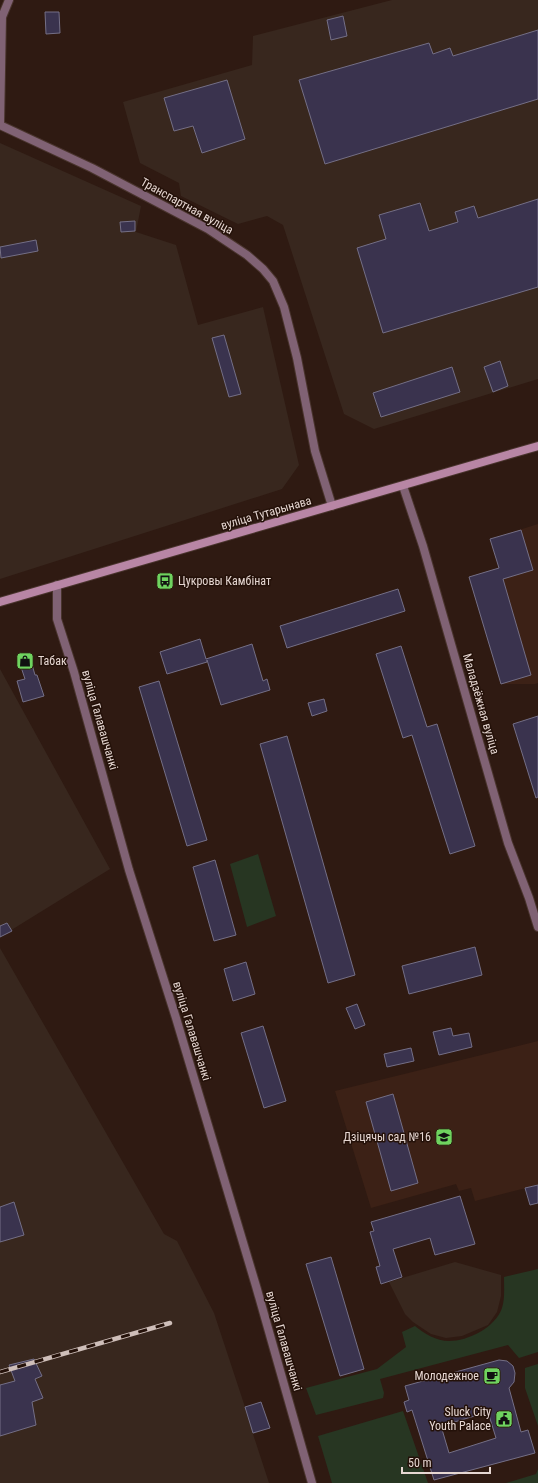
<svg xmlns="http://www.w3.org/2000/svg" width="538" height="1483" font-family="'Roboto Condensed',sans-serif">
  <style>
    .industrial { fill: #38271e }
    .built { fill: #3c2116 }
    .green { fill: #273622 }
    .building { fill: #3a334e; stroke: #746f86; fill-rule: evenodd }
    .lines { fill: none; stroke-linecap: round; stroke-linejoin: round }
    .street-casing { stroke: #49342d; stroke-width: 10 }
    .secondary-casing { stroke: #49342d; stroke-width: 10 }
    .street { stroke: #806274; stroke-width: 8 }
    .secondary { stroke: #b886a5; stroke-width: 8 }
    .rail-casing { stroke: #cebeb9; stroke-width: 4.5 }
    .rail { stroke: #241109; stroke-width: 3; stroke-dasharray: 9; stroke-linecap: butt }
    .labels { text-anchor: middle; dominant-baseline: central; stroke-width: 3; stroke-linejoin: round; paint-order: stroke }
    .street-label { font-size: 12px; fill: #e6d7d2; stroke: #241109 }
    .poi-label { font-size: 12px; fill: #e6d7d2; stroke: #241109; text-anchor: end }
  </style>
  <rect width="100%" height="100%" fill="#2f1a12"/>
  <path class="industrial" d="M392 0H538V379L374 429 344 414 283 225 267 216 238 224 181 196 179 183 140 163 123 102 252 65 253 36Z
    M0 143 141 206 136 232 176 245 198 325 263 307 299 465 282 489 0 579Z
    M0 669 110 869 0 937Z
    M0 948 164 1234 177 1241 214 1313 245 1407 261 1402 270 1428 253 1434 269 1483H0Z
    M455 1262 501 1275V1296L497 1312 488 1325 462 1336 446 1338 431 1334 413 1322 405 1314 389 1282Z"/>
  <path class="built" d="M538 524V683L535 684H501L469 577 499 568 490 539Z
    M538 1041V1185L475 1201 471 1188 459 1191 456 1184 371 1208 335 1091Z"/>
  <path class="green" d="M258 854 276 916 247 927 230 864Z
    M538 1269V1352L519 1358 508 1345 380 1379 384 1393 383 1398 316 1415 306 1388 377 1369 406 1347 402 1332 415 1326C425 1334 436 1341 449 1341 468 1341 495 1328 502 1308 505 1299 504 1288 504 1277Z
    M538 1364V1426L525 1388V1368Z
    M403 1411 428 1483H332L318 1436Z
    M538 1469V1483H506L536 1474Z"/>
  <path class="building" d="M45 12H59L60 33 46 34Z
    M343 16 347 36 331 40 327 20Z
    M538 30V99L325 164 299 80 429 43 433 54 450 48 453 56Z
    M227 80 245 139 202 153 193 126 174 131 164 98Z
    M538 199V287L383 333 357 248 386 239 379 215 420 203 429 231 458 222 455 212 474 206 478 218Z
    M135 221V231L121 232 120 222Z
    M36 240 38 251 1 258 0 247Z
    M224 335 241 394 229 397 212 338Z
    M500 361 508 386 493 392 484 367Z
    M452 367 460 392 381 417 373 393Z
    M521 530 533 570 503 579 531 675 501 684 469 577 499 568 490 539Z
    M398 589 405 611 287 648 280 626Z
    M200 639 206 659 252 644 263 681 267 679 270 690 221 705 207 660V662L167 674 160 652Z
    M401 646 427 727 437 724 475 846 450 854 412 735 403 738 376 654Z
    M29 654 35 675H37L44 696 23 702 17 681 25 679 18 658Z
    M159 681 207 840 187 846 139 687Z
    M324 699 327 711 312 716 308 703Z
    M538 716V797L536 798 513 724Z
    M287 736 355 975 328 983 260 744Z
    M215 860 236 935 214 941 193 867Z
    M7 923 12 931 0 937V926Z
    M475 947 482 975 409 994 402 966Z
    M246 962 255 994 233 1001 224 969Z
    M357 1004 365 1025 355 1029 346 1008Z
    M263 1026 286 1101 264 1108 241 1033Z
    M451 1028 453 1036 469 1033 472 1047 439 1055 433 1032Z
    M411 1048 414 1061 387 1067 384 1054Z
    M393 1094 418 1183 391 1191 366 1102Z
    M538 1185V1203L530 1205 525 1188Z
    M460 1196 475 1244 435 1255 430 1238 393 1249 402 1277 381 1284 376 1267 380 1266 370 1232 374 1231 371 1222Z
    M14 1202 24 1235 0 1242V1207Z
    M331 1257 364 1369 340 1376 306 1264Z
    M34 1359 42 1376 35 1379 43 1398 32 1402 36 1425 0 1436V1385L15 1381 9 1365Z
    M499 1360 507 1361 513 1366 515 1373 514 1382 509 1388 521 1432 528 1430 535 1453 434 1480 412 1410 407 1412 404 1402 409 1400 405 1386ZM488 1412 496 1438 449 1453 441 1426Z
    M261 1402 270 1428 253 1433 245 1407Z"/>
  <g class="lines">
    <defs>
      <path id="street" d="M0 125 92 168 208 229 247 255 263 269 273 281 284 307 297 358 315 451 332 506
        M0 125 2 17 9 0
        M403 486 423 546 508 843 529 898 538 927
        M57 585V619L74 672 129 870 176 1018 256 1286 312 1483"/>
      <path id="secondary" d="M0 602 538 446"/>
    </defs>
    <use href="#street" class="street-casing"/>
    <use href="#secondary" class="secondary-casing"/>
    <use href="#street" class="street"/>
    <use href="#secondary" class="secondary"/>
    <defs>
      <path id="rail" d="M0 1372 170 1323"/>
    </defs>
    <use href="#rail" class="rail-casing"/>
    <use href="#rail" class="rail"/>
  </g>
  <defs>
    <symbol id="bus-square" viewBox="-11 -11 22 22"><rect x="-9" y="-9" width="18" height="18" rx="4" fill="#6fd35f" stroke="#241109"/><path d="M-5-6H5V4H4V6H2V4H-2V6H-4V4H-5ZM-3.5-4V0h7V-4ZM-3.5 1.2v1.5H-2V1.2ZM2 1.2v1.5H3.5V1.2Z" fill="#111"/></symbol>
    <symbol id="shop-square" viewBox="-11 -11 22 22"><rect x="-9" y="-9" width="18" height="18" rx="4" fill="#6fd35f" stroke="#241109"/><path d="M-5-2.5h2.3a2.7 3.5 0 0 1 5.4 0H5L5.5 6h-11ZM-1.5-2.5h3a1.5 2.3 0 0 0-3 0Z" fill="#111"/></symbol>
    <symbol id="school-square" viewBox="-11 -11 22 22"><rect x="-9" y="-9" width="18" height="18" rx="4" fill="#6fd35f" stroke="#241109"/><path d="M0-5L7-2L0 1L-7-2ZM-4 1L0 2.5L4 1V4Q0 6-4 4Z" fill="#111"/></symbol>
    <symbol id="cafe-square" viewBox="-11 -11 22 22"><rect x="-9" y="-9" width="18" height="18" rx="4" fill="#6fd35f" stroke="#241109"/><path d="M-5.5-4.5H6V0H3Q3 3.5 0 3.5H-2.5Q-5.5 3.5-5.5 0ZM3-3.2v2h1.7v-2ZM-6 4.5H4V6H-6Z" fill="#111"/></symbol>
    <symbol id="civic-square" viewBox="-11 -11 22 22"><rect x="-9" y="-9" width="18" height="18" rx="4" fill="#6fd35f" stroke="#241109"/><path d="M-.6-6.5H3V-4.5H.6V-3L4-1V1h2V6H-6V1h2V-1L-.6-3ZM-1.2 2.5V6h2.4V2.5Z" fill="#111"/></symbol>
  </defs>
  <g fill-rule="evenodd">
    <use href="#bus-square" x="155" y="571" width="20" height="20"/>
    <use href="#shop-square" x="15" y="651" width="20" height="20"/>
    <use href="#school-square" x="434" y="1127" width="20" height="20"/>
    <use href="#cafe-square" x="482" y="1366" width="20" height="20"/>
    <use href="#civic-square" x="494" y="1409" width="20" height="20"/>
  </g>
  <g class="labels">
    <g class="street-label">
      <text transform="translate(187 206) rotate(29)">Транспартная вуліца</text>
      <text transform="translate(266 513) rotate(-16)">вуліца Тутарынава</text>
      <text transform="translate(481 704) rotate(74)">Маладзёжная вуліца</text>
      <text transform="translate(100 720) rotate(74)">вуліца Галавашчанкі</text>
      <text transform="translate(192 1031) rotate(73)">вуліца Галавашчанкі</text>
      <text transform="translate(284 1341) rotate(74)">вуліца Галавашчанкі</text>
    </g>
    <g class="poi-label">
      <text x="178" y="581" text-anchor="start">Цукровы Камбінат</text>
      <text x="38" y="661" text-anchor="start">Табак</text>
      <text x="431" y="1137">Дзіцячы сад №16</text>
      <text x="479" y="1376">Молодежное</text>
      <text x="491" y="1412">Sluck City<tspan x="491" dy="14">Youth Palace</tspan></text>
    </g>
  </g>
  <path d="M402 1467v6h88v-6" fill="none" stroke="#e6d7d2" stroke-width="2"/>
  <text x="408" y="1467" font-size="12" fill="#e6d7d2" stroke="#241109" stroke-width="3" paint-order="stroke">50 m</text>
</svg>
